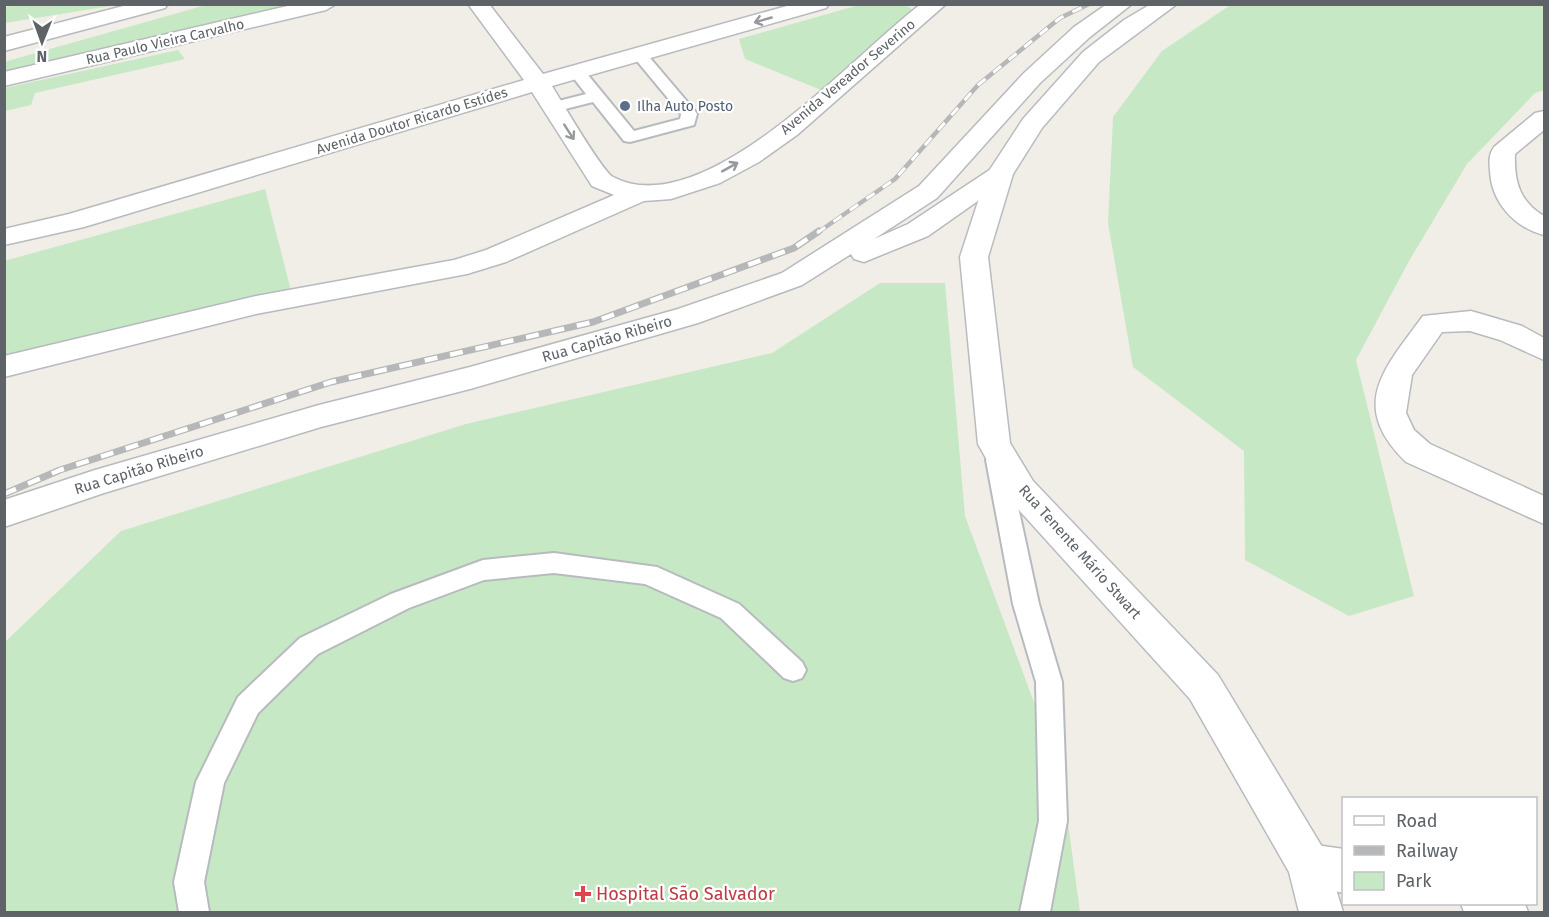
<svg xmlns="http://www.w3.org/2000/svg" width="1549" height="917" font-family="'Fira Sans',sans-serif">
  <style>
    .green { fill: #c7e8c4 }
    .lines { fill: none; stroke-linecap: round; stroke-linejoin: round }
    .service-casing { stroke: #b7babe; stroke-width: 4 }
    .minor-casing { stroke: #b7babe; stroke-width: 3 }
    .secondary-casing { stroke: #b8bcc1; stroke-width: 3 }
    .service { fill: #fff; fill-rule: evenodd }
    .minor { fill: #fff; fill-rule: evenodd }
    .secondary { fill: #fff; fill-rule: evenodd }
    .rail-far1-casing { stroke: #b6b7b8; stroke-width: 4.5 }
    .rail-casing { stroke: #b6b7b8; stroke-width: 7 }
    .rail-far1 { stroke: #fff; stroke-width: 3; stroke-dasharray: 10; stroke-linecap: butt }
    .rail { stroke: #fff; stroke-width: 4.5; stroke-dasharray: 13; stroke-linecap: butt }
    .oneway { stroke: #969a9d }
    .service-dot { fill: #5c6f8a; stroke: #fff; stroke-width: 2 }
    .health-dot { fill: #e0444e; stroke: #fff; stroke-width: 2 }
    .labels { text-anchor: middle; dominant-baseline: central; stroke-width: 4.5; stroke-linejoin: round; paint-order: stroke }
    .far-street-label { font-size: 14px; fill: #5e6368; stroke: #fff }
    .far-service-label { font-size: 14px; fill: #4e5e75; stroke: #fff; text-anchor: start }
    .street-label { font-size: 15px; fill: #5e6368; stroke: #fff }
    .near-health-label { font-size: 18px; fill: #be3a42; stroke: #fff; text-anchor: start }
  </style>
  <rect width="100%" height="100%" fill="#f1eee7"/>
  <path class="green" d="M1232 4 1544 5V90L1535 93 1467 164 1409 261 1356 360 1414 596 1349 616 1245 560 1244 451 1133 367 1108 223 1113 117 1162 51Z
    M17 5V4L117 5 5 23V7Z
    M206 5H307L5 75 4 62Z
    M859 5H904L911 8V23L826 92 745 59 739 39Z
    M178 50 185 59 35 93 31 105 5 111V88Z
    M265 189 291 291 5 361 4 261Z
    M880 283H945L965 516 1062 778 1080 912H5V642L121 531 466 424 772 353Z"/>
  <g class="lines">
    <defs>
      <path id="service" d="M640 50 645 52 695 111 697 114 694 125 630 142 624 141 593 102 553 112 545 107 547 104 586 94 569 72 577 67 583 69 634 131 680 119 681 114 632 55Z
        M997 452 1005 454 1008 460 1039 604 1062 682 1067 821 1050 912H1020L1039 821 1036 682 1013 604 986 460 989 454Z
        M554 553 657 567 739 604 802 662 806 670 802 678 793 681 784 678 721 618 645 584 554 573 484 580 409 608 318 654 258 713 224 783 204 882 209 912H179L174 882 196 782 238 697 300 638 391 594 483 560Z"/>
      <path id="minor" d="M131 4H168L165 8 4 51V37Z
        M296 4H336L326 10 4 86V72Z
        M468 4H489L543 74 794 4H829L826 8 552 86C562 102 602 171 613 177 705 225 854 54 921 4H946L797 135 759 162 720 183 671 199 644 201 506 262 467 274 256 314 4 377V356L256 296 454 260 486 250 614 195 592 186 532 92 84 227 4 245V229L69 214 524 80Z
        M1107 4H1132L1090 37 1040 83 937 198 874 239 908 224 991 169 1000 166 1009 169 1013 174 1009 179 928 236 864 262 854 259 851 254 802 285 698 323 470 389 321 427 104 493 4 527V500L95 470 319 405 470 367 678 309 782 273 919 186 1024 73 1074 27Z
        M1544 111V130L1515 154C1514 182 1520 202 1544 216V235C1513 227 1491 201 1490 170 1489 161 1489 154 1494 147L1535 113Z
        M1471 311 1522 326 1544 338V360L1500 340 1470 331 1442 332 1412 375 1406 413 1414 430 1430 444 1544 496V524L1406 462C1348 405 1384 369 1423 316Z
        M1309 844 1344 849V893L1309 886 1294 880 1287 865 1294 850Z
        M1461 904H1525L1528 912H1464Z"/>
      <path id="secondary" d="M1151 4H1177L1099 62 1042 128 1013 174 988 257 1010 443 1033 481 1218 675 1324 850 1343 912H1299L1289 872 1190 699 1009 499 978 444 960 257 987 174 1023 119 1083 52 1124 20Z"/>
    </defs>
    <use href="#service" class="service-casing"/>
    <use href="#minor" class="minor-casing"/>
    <use href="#secondary" class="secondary-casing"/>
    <use href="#service" class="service"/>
    <use href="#minor" class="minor"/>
    <use href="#secondary" class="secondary"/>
    <defs>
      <path id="rail-far1" d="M817 233 895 179 978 85 1060 18 1089 4"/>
      <path id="rail" d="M4 494 60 470 331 382 593 322 794 248 819 231"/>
    </defs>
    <use href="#rail-far1" class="rail-far1-casing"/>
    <use href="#rail" class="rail-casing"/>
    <use href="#rail-far1" class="rail-far1"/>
    <use href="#rail" class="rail"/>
  </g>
  <defs><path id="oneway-shaft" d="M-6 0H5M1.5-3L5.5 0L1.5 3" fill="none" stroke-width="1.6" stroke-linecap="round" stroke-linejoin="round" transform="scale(1.5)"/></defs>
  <g class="oneway">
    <use href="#oneway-shaft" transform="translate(763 20) rotate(164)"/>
    <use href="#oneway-shaft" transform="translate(569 132) rotate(57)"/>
    <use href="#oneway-shaft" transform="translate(730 167) rotate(-29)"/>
  </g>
  <circle class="service-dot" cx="625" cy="106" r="6"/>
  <path class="health-dot" d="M580 885h6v6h6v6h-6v6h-6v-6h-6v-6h6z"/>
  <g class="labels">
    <g class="far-street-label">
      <text transform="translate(165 42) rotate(-13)">Rua Paulo Vieira Carvalho</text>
      <text transform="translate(848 77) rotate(-40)">Avenida Vereador Severino</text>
      <text transform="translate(412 121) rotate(-17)">Avenida Doutor Ricardo Estídes</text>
    </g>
    <g class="far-service-label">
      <text x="637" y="106">Ilha Auto Posto</text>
    </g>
    <g class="street-label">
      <text transform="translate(607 339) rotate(-16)">Rua Capitão Ribeiro</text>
      <text transform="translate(139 470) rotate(-17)">Rua Capitão Ribeiro</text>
      <text transform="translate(1080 552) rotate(48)">Rua Tenente Mário Stwart</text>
    </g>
    <g class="near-health-label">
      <text x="596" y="894">Hospital São Salvador</text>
    </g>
  </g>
  <rect width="1549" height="917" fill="none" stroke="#5e6368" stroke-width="12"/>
  <rect x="1342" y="797" width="195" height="108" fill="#ffffff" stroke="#bfc1c3" stroke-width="1.5"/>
  <rect x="1354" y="816" width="30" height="9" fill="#ffffff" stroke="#bfc1c3" stroke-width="1.5"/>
  <text x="1396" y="827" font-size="18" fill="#5e6368">Road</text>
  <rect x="1354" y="846" width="30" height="9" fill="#b6b7b8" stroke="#bfc1c3" stroke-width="1.5"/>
  <text x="1396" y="857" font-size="18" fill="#5e6368">Railway</text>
  <rect x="1354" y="872" width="30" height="18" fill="#c7e8c4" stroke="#bfc1c3" stroke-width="1.5"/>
  <text x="1396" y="887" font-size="18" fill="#5e6368">Park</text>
  <g transform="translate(42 42) rotate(181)" stroke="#ffffff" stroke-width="4.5" paint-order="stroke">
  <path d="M0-4.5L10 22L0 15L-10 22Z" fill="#5e6368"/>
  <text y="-9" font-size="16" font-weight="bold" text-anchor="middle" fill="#5e6368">N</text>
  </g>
</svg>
